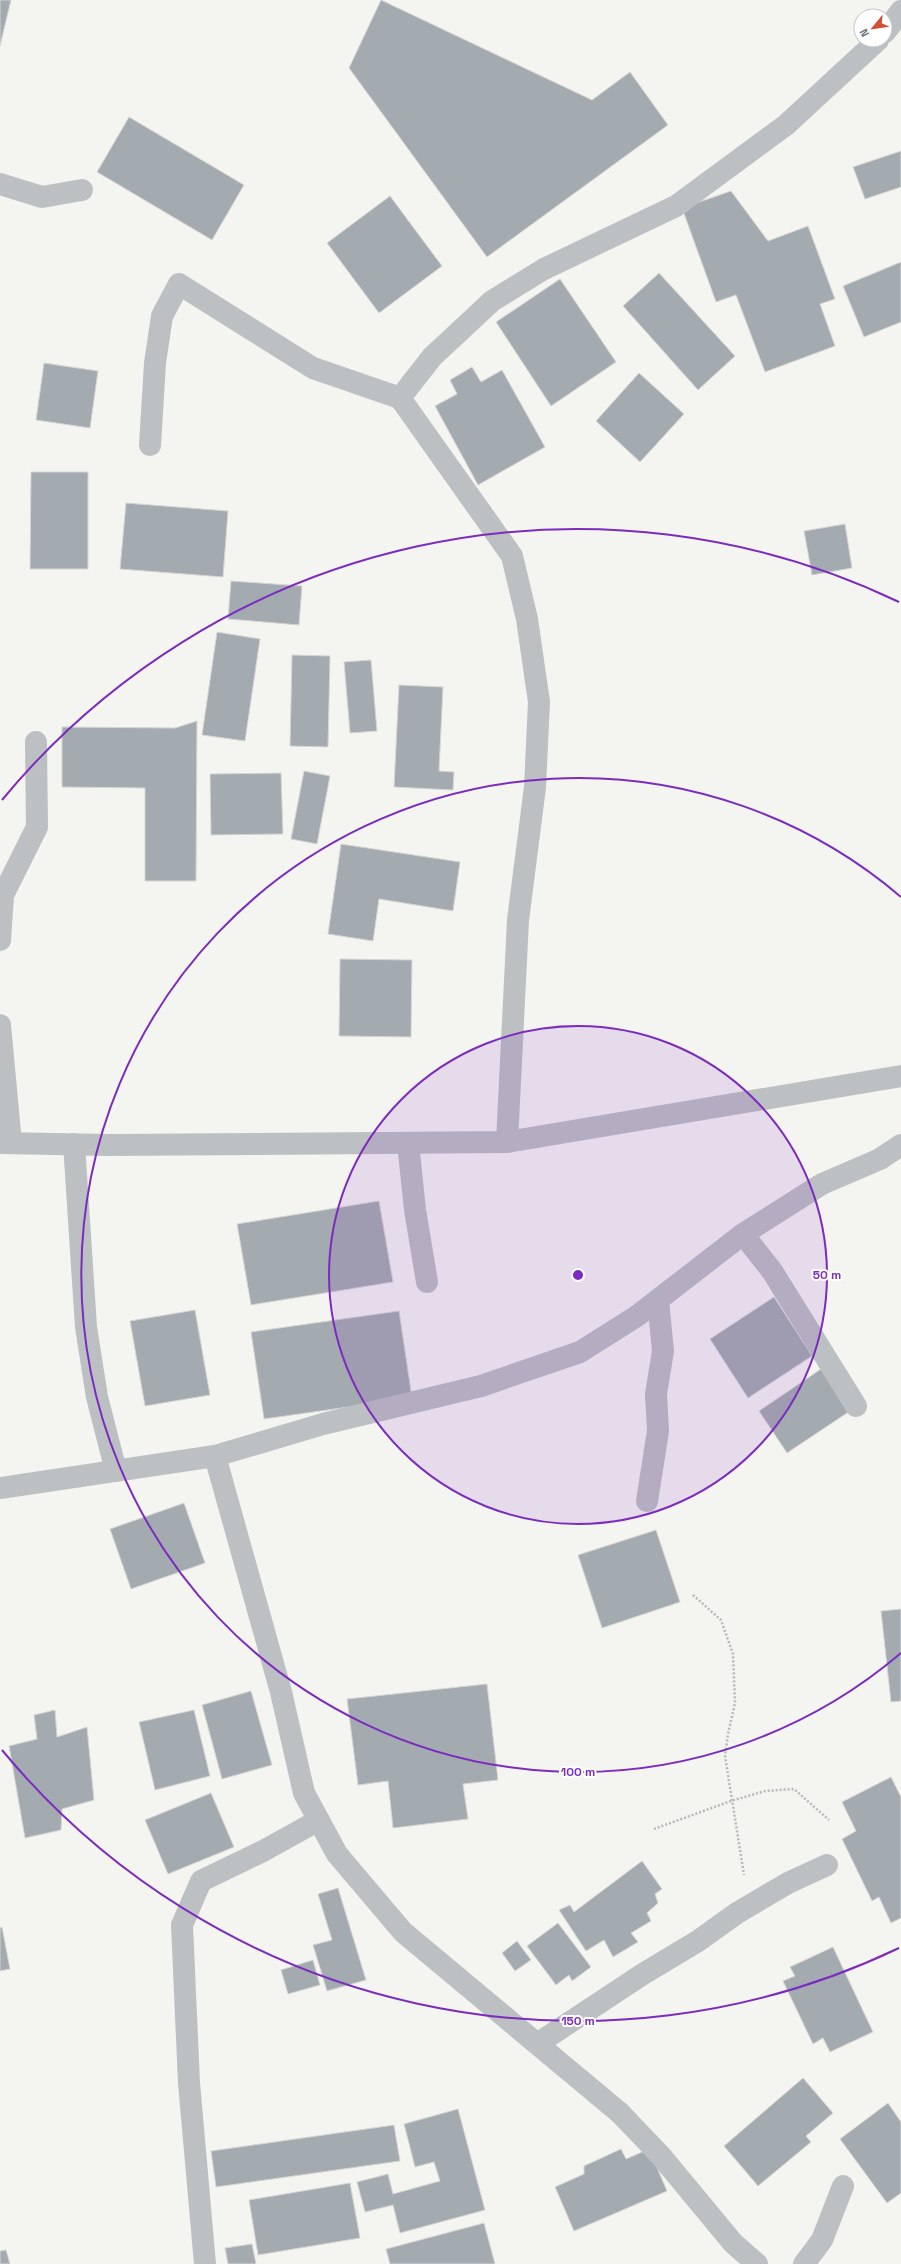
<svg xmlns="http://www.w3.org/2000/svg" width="901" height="2264" font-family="'Space Grotesk',sans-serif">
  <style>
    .building { fill: #a4abb0; stroke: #d6d6d4 }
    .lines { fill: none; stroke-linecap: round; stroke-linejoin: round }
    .path { stroke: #b6b9bb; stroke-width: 2.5; stroke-dasharray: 2 2; stroke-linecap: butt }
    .minor { stroke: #bcc0c3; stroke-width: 22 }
    .tertiary { stroke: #bcc0c3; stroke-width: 22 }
    .ring { fill: none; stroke: #7b2cbf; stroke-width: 2 }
    .centre { fill: #7b2cbf; stroke: #fff; stroke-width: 2 }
    .ring-label { font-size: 12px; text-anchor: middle; font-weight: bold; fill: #7b2cbf; stroke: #fff; stroke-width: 4; stroke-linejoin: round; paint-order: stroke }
  </style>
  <rect width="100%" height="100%" fill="#f4f4f1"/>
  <path class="building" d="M0 0H11L0 46Z
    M381 0 592 100 630 72 668 125 487 257 349 68Z
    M129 117 244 185 212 240 97 172Z
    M901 151V187L865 199 853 167Z
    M731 191 768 241 808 226 835 299 820 304 835 346 765 372 736 295 716 302 682 208Z
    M390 196 442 266 379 313 327 243Z
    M901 262V322L864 337 843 286Z
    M659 273 735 356 698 390 623 306Z
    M560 279 616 362 551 406 496 322Z
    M44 363 98 371 90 428 36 420Z
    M472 367 481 382 502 370 545 447 478 485 435 406 457 394 450 380Z
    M639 373 684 414 640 462 596 421Z
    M31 472H88V569H30Z
    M126 503 228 511 223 577 120 569Z
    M845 524 852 568 812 575 804 531Z
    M231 581 302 586 299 625 228 619Z
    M217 632 260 639 245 741 202 735Z
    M292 655 330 656 328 747 290 746Z
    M371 660 377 731 350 733 344 662Z
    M399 685 443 687 439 771 454 772 453 790 394 787Z
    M197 721 196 881H145V788L62 787V727L175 728Z
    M304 771 330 776 317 844 291 839Z
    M281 773 283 834 211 835 210 774Z
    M341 844 460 862 453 911 379 899 373 941 328 934Z
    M340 959 412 960 411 1037 339 1036Z
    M379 1201 393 1282 251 1305 237 1224Z
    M774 1297 812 1356 748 1398 710 1339Z
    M195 1310 210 1395 145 1406 130 1321Z
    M399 1311 412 1398 264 1419 251 1332Z
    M821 1369 850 1411 787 1453 759 1411Z
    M184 1503 205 1563 131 1589 110 1529Z
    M656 1530 680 1602 602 1628 578 1555Z
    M901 1609V1701L891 1702 881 1611Z
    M487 1684 498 1780 463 1784 468 1819 393 1828 388 1781 358 1785 347 1699Z
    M251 1691 272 1765 222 1779 202 1705Z
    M55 1710 57 1737 87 1727 94 1800 62 1809 61 1830 25 1838 9 1746 37 1739 34 1715Z
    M194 1710 210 1776 155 1790 139 1722Z
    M891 1777 901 1797V1918L891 1923 879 1897 872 1901 842 1839 856 1831 842 1802Z
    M211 1793 234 1847 168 1874 145 1820Z
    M642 1861 662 1889 655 1894 658 1903 647 1913 651 1921 631 1933 638 1942 613 1957 604 1940 586 1951 559 1910 570 1905 574 1912Z
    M338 1888 366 1980 327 1991 313 1945 332 1940 318 1894Z
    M558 1923 591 1967 572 1981 569 1975 556 1985 527 1946Z
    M2 1927 10 1969 0 1971V1928Z
    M517 1941 531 1960 515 1971 502 1953Z
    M833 1947 873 2032 830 2052 823 2038 813 2044 783 1981 795 1976 790 1967Z
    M313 1960 320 1985 288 1994 281 1970Z
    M803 2078 833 2113 806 2136 811 2142 758 2186 724 2146Z
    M888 2103 901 2122V2193L887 2203 840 2139Z
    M458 2109 485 2210 400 2233 393 2205 365 2212 357 2182 388 2174 393 2194 440 2181 434 2162 415 2167 404 2124Z
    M394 2125 400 2161 216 2187 211 2151Z
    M621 2149 626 2159 649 2149 667 2191 574 2231 555 2187 584 2174V2166Z
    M350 2183 360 2238 258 2255 249 2200Z
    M484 2223 495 2264H390L386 2249Z
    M252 2244 256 2264H228L225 2248Z
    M6 2250 10 2264H0V2251Z"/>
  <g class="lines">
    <path class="path" d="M693 1595 721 1620 733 1654 735 1703 728 1734 725 1756 744 1875
      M654 1829 731 1801 765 1791 794 1789 829 1820"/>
    <path class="minor" d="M885 32 901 11
      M0 184 42 197 82 190
      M400 398 432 357 492 301 544 269 676 206 786 125 878 40
      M150 445 155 363 162 316 179 284 313 368 400 398 512 556 527 619 539 702 535 787 518 920 507 1142
      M0 940 3 895 37 827 36 742
      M0 1025 11 1143
      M408 1143 415 1210 427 1282
      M74 1144 86 1327 97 1397 116 1471
      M743 1234 772 1271 856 1406
      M215 1456 281 1692 304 1793 337 1854 403 1932 620 2113 661 2156 733 2243 757 2264
      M0 1488 215 1456 323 1424 481 1386 580 1352 637 1316 743 1234 822 1184 880 1159 901 1145
      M647 1501 658 1431 656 1394 663 1351 658 1300
      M537 2044 643 1974 698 1941 737 1913 788 1883 827 1865
      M205 2264 189 2083 182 1925 201 1881 263 1851 319 1820
      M804 2264 822 2240 843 2186"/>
    <path class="tertiary" d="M0 1143 108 1145 507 1142 901 1076"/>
  </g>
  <circle cx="578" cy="1275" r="249" fill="#7b2cbf" fill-opacity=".12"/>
  <g class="ring">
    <circle cx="578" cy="1275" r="249"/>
    <path d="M901 1653A497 497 0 1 1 901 897"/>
    <path d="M899 1948A746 746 0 0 1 2 1750M2 800A746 746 0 0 1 899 602"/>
  </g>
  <circle cx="578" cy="1275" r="6" class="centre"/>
  <g class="ring-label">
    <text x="827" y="1279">50 m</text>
    <text x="578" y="1776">100 m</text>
    <text x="578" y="2025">150 m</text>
  </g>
  <g transform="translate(873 28) rotate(241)"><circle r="19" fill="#ffffff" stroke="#c2c8cc"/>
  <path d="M0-3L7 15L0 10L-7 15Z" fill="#d04f36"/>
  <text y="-6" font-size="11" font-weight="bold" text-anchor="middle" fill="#67767f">N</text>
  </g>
</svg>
